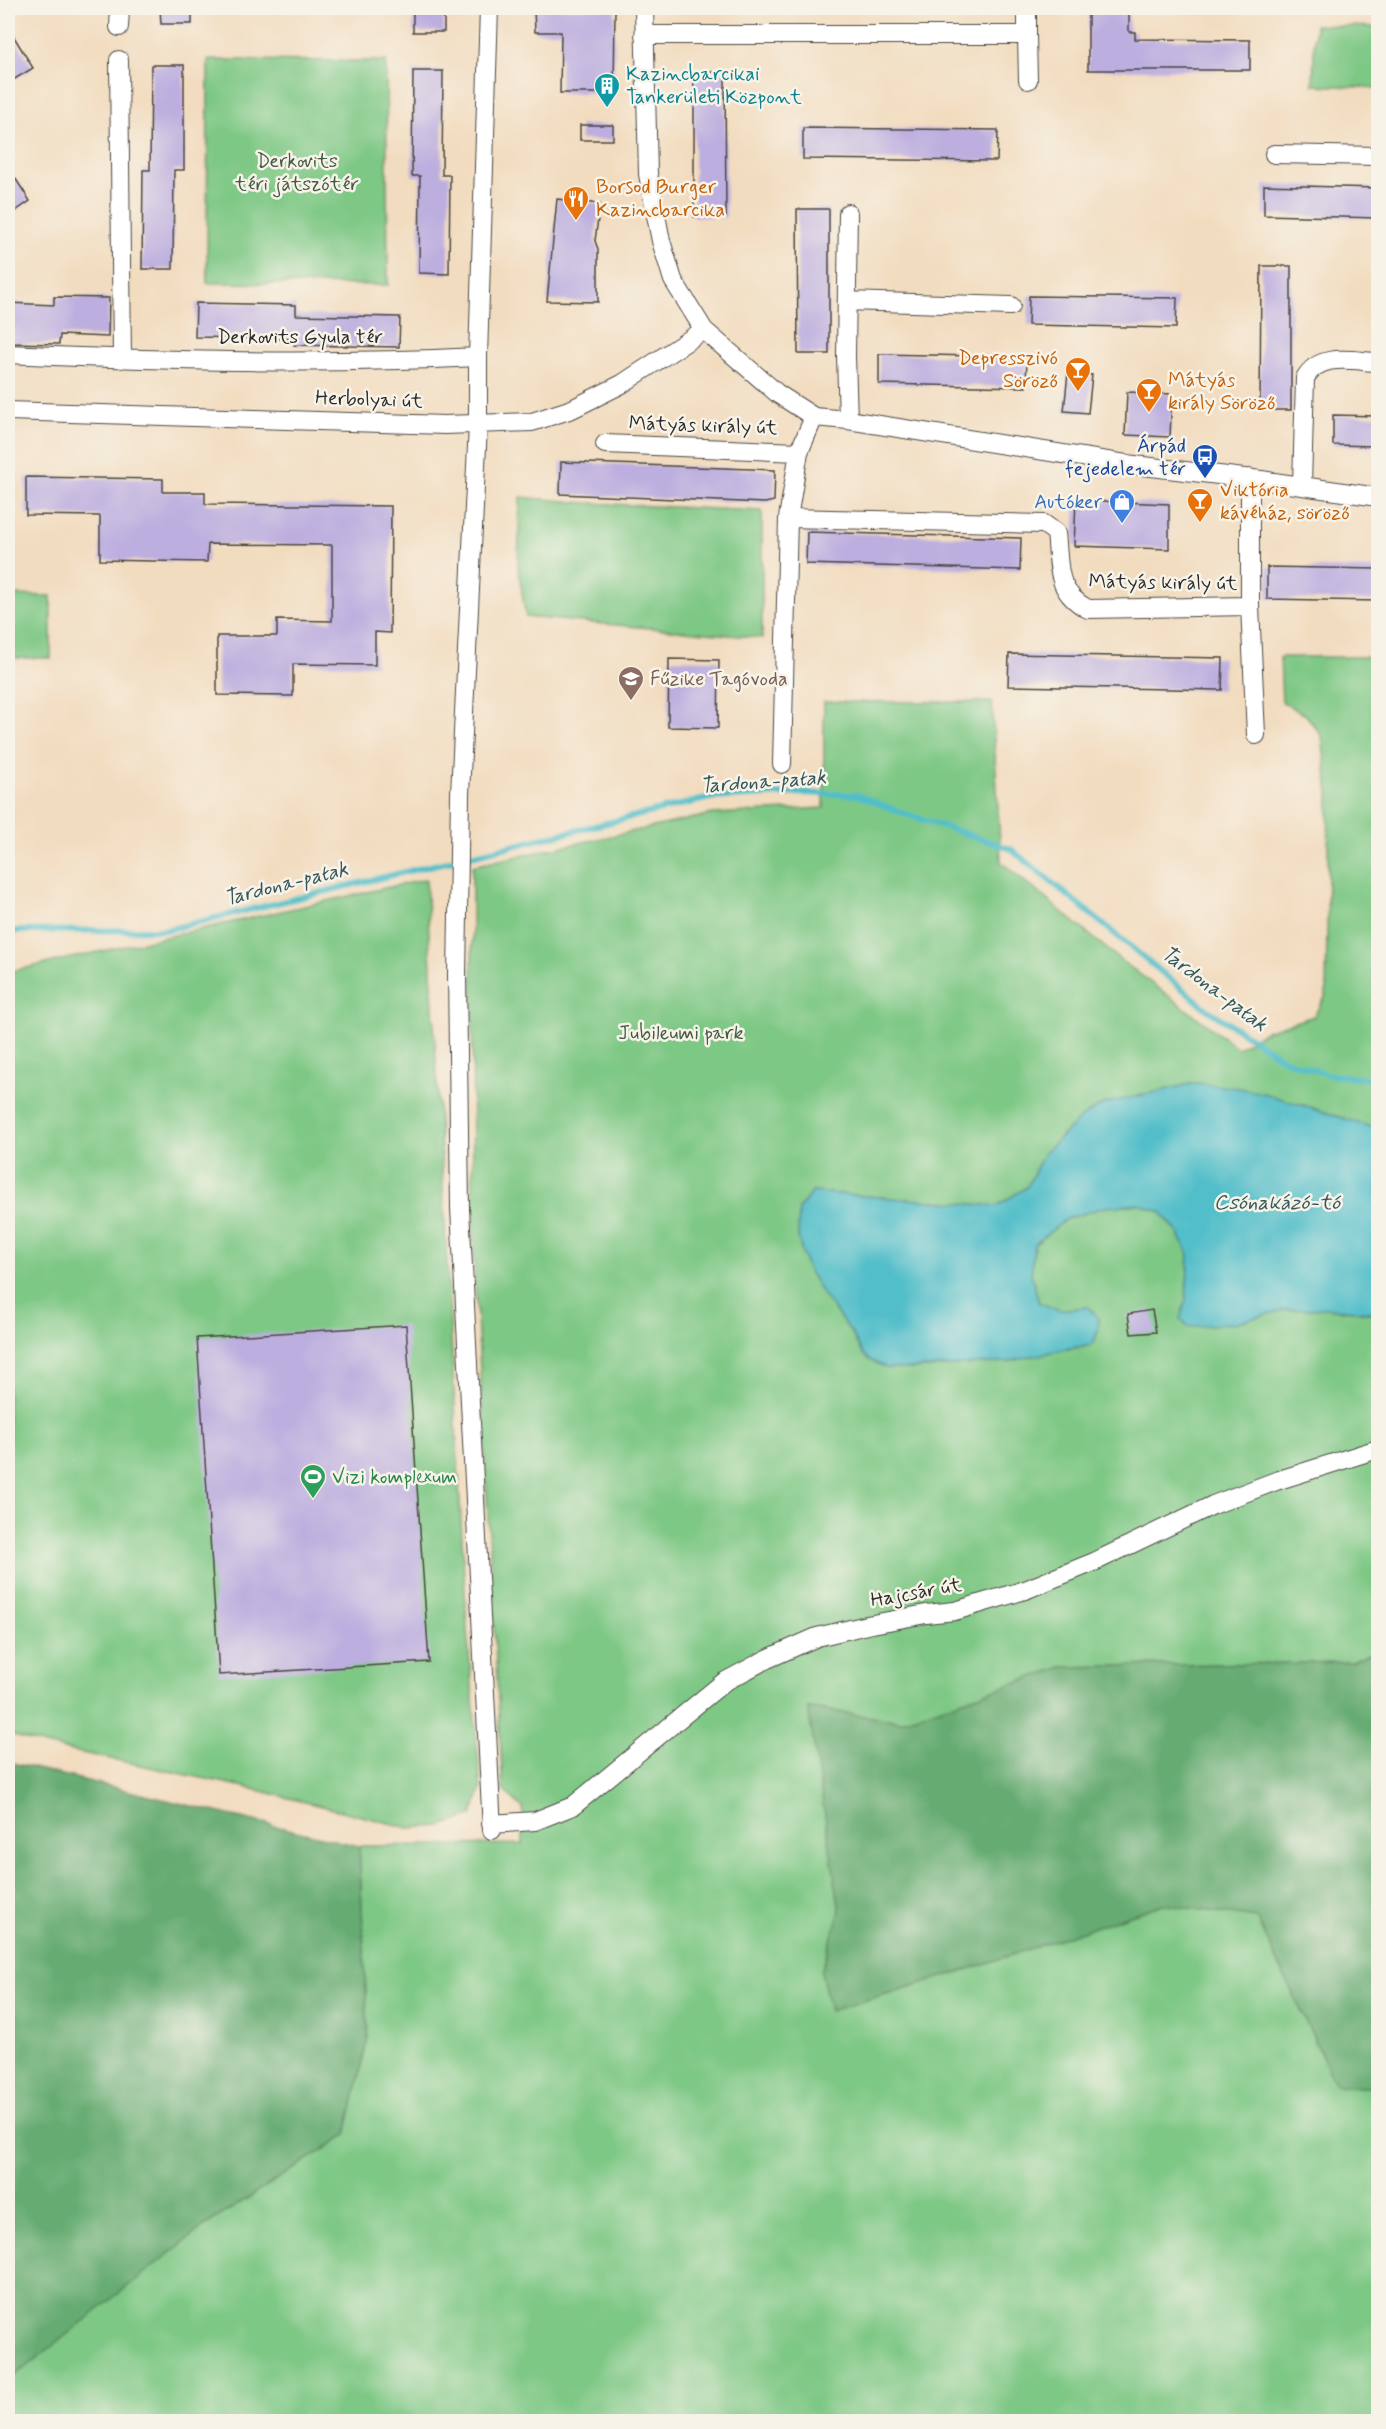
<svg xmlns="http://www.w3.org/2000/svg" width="1386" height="2429" font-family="Mynerve,sans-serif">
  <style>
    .green { fill: #7ec885; stroke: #547a58; stroke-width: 1.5 }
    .forest { fill: #66ac72; stroke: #486c4e; stroke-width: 1.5 }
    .water { fill: #51bec9; stroke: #3e747a; stroke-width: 1.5 }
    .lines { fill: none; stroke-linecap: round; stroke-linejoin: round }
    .stream { stroke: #51bec9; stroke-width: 6 }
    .building { fill: #bcaedf }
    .minor-casing { stroke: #494641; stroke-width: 20 }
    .minor { stroke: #fff; stroke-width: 18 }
    .labels { text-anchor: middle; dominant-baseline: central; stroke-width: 5; stroke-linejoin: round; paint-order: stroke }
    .culture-label { font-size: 20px; fill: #0d838f; stroke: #f7f3e8; text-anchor: start }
    .park-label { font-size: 20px; fill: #445a46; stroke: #f7f3e8 }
    .food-label { font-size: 20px; fill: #c56008; stroke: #f7f3e8; text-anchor: start }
    .street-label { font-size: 20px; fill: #2b2b2b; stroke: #f7f3e8 }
    .transit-label { font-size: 20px; fill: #164399; stroke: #f7f3e8; text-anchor: end }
    .shop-label { font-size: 20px; fill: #366cbe; stroke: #f7f3e8; text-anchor: end }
    .education-label { font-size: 20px; fill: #785e54; stroke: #f7f3e8; text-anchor: start }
    .leisure-label { font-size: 20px; fill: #27864d; stroke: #f7f3e8; text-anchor: start }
    .water-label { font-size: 21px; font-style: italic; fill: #36575a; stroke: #f7f3e8 }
  </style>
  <rect width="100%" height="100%" fill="#f7f3e8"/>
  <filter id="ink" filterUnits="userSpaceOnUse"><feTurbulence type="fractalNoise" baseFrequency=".0167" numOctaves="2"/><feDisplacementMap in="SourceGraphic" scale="12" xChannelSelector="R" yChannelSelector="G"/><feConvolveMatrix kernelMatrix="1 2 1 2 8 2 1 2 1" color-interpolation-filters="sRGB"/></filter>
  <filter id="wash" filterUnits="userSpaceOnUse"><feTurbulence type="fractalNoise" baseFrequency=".008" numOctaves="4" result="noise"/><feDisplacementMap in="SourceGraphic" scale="24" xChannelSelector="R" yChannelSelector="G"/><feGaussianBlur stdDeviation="1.35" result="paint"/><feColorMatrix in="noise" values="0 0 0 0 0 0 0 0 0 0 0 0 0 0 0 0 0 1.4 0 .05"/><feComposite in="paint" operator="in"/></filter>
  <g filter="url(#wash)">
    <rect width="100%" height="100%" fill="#f2dcbf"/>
    <path class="green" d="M1315 25 1378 27V88L1313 85Z
      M208 60 386 61 388 285 207 283Z
      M520 497 587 503 762 511V638L526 617 518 568Z
      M8 595 51 596V658H8Z
      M1280 657H1378V1130L1307 1106 1196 1083 1103 1104 1082 1117 1044 1153 1027 1187 997 1206 812 1192 799 1209 798 1237 806 1266 821 1291 844 1321 863 1354 887 1368 910 1369 1007 1362 1055 1351 1088 1346 1094 1342 1098 1330 1099 1318 1088 1307 1060 1310 1039 1303 1031 1274 1034 1245 1066 1219 1104 1207 1139 1204 1161 1212 1179 1234 1189 1255 1186 1300 1180 1319 1188 1327 1240 1321 1284 1310 1326 1308 1378 1314V1650L1352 1662 1063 1667 900 1721 809 1708 840 1911 821 1972 969 1969 1163 1904 1257 1918 1336 2085 1378 2088V2421L8 2422V2381L10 2377 204 2226 346 2135 368 2037 359 1846 523 1844V1808L503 1790 473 1244 472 866 713 814 824 808V702H992L1001 862 1118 958 1238 1048 1266 1031 1314 1016 1326 995 1329 794 1322 736 1306 715 1282 702Z
      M426 879 467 1629 481 1790 472 1816 441 1826 409 1828 245 1787 44 1745 8 1734V972Z"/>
    <path class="forest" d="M1378 1650V2088L1336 2085 1257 1918 1163 1904 969 1969 830 2011 821 1972 840 1911 808 1708 900 1721 1063 1667 1352 1662Z
      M8 1762 359 1846 368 2037 346 2135 204 2226 8 2381Z"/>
    <path class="water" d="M1196 1083 1239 1088 1266 1094 1378 1129V1313L1326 1308 1284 1310 1234 1323 1188 1327 1180 1319 1186 1300 1189 1255 1179 1234 1161 1212 1139 1204 1104 1207 1066 1219 1034 1245 1031 1274 1039 1303 1060 1310 1088 1307 1099 1318 1098 1330 1094 1342 1088 1346 1069 1348 1007 1362 910 1369 887 1368 869 1360 863 1354 851 1332 823 1295 806 1266 798 1237 799 1209 812 1192 997 1206 1027 1187 1044 1153 1082 1117 1103 1104Z"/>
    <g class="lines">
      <path class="stream" d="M8 931 166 930 710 798 802 793 857 795 903 813 1011 849 1208 1010 1285 1060 1329 1075 1378 1079"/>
    </g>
    <g id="blocks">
      <path class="building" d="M160 8H192V24H161Z
        M413 8H444V32H413Z
        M534 8H615L614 93H560L561 32H535Z
        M1088 8H1129V32H1135V39L1250 40V70H1088Z
        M8 27 33 68 8 83Z
        M151 65H184V170H174L173 269H142L143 170H150Z
        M413 71H443L442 175H450L449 274 419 273 420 176H412Z
        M694 72H725L726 217H694Z
        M580 125H613V140H580Z
        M803 128 998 130 997 161 803 159Z
        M8 167 30 201 8 216Z
        M1264 185 1378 188V218L1264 215Z
        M557 199 600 204 595 241 598 249V302L547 301Z
        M797 209H829V354H798Z
        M1261 266H1291V410H1260Z
        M1029 296 1177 298 1176 328 1028 325Z
        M54 297 109 298 108 337 60 335 59 344 8 343V303L54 305Z
        M196 303 296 305V315L400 317 399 347 294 345V339L195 337Z
        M879 354 1027 357 1026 387 879 384Z
        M1068 373 1092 375 1088 413 1064 411Z
        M1127 392 1172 394 1170 437 1125 435Z
        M1333 415 1378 416V446L1333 445Z
        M561 462 775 470 774 501 765 503 560 494Z
        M26 477 163 479V492H205V504L391 506 390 633 375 632V665L293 664V696L217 695V636H277V620L332 621V545L208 544 207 562 100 560V516L26 515Z
        M1076 500 1169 504V549L1074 546Z
        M807 532 1021 538 1020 570 806 564Z
        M1267 567 1378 569V601L1267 599Z
        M1009 654 1223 658 1222 690 1008 686Z
        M669 659 719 660 718 728 668 727Z
        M1152 1310 1156 1332 1131 1334 1128 1314Z
        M406 1325 429 1662 219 1675 197 1338Z"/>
    </g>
  </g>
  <g filter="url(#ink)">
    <use href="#blocks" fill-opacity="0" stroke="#494641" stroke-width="1.5"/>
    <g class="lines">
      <defs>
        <path id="minor" d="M489 8 478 357V425L460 794 457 975 460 1208 492 1830
          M644 8 648 174 661 241 673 280 704 330 778 394 814 417 848 420 1126 464 1261 480 1378 497
          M119 27 120 8
          M644 35H1027V8
          M1027 35 1028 80
          M119 60 122 359
          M1274 154 1378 156
          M848 213 846 356 848 420
          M847 301 1011 306
          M8 354C164 361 322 365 478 357
          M8 411 445 425 532 422 572 409 622 384 704 330
          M605 444 799 452
          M1250 478V606L1256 735
          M1302 485 1305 378C1320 352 1352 361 1378 362
          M788 518 1044 524 1056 533C1060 566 1054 591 1088 609L1250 606
          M782 764 788 518 799 452 814 417
          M491 1824 535 1821 573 1806 724 1682 767 1659 817 1637 867 1625 926 1614 955 1611 1025 1590 1094 1562 1213 1505 1276 1481 1378 1449"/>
      </defs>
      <use href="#minor" class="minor-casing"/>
      <use href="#minor" class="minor"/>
    </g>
  </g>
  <defs>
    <symbol id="building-pin" viewBox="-11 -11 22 30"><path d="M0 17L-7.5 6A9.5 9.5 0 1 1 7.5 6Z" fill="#0f9aa8" stroke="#f7f3e8"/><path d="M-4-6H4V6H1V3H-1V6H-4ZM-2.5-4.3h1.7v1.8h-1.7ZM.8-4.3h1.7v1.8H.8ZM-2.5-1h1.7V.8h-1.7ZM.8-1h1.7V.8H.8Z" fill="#fff"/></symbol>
    <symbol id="restaurant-pin" viewBox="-11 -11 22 30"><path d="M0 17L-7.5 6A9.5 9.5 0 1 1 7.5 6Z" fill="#e8710a" stroke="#f7f3e8"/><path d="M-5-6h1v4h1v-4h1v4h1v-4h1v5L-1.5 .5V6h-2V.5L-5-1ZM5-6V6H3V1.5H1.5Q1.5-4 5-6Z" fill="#fff"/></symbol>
    <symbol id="bar-pin" viewBox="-11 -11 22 30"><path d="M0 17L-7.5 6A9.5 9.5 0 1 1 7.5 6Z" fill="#e8710a" stroke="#f7f3e8"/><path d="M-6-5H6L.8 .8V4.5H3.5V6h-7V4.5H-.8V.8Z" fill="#fff"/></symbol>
    <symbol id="bus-pin" viewBox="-11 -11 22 30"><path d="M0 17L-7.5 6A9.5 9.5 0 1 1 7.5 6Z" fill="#1a4fb4" stroke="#f7f3e8"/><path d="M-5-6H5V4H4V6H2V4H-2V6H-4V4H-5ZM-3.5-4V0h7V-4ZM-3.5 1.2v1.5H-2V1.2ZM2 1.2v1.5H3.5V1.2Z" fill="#fff"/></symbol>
    <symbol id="shop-pin" viewBox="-11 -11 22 30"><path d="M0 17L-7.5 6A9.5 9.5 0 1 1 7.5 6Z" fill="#3f7fe0" stroke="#f7f3e8"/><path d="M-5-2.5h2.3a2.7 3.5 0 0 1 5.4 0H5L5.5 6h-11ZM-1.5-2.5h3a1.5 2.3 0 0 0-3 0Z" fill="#fff"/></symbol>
    <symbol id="school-pin" viewBox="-11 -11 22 30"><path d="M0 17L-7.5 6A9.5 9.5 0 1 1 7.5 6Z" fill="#8d6e63" stroke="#f7f3e8"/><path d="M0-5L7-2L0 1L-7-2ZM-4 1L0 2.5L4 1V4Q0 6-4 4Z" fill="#fff"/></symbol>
    <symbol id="stadium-pin" viewBox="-11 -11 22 30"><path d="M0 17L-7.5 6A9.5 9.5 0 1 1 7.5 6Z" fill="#2e9e5b" stroke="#f7f3e8"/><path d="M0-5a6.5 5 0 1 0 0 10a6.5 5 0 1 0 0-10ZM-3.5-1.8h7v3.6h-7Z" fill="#fff"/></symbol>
  </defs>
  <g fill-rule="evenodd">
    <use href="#building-pin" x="592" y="71" width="30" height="40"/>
    <use href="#restaurant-pin" x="561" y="184" width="30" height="40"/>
    <use href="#bar-pin" x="1063" y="355" width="30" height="40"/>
    <use href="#bar-pin" x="1134" y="376" width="30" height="40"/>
    <use href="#bus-pin" x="1190" y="442" width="30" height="40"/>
    <use href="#bar-pin" x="1185" y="486" width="30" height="40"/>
    <use href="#shop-pin" x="1107" y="487" width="30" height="40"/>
    <use href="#school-pin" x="616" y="664" width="30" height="40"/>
    <use href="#stadium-pin" x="298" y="1462" width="30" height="40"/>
  </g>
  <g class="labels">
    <g class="culture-label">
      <text x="626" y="74">Kazincbarcikai<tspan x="626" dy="23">Tankerületi Központ</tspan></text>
    </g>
    <g class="park-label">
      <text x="297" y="161">Derkovits<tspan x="297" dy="23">téri játszótér</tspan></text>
      <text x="681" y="1033">Jubileumi park</text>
    </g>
    <g class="food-label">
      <text x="596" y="187">Borsod Burger<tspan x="596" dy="23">Kazincbarcika</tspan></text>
      <text x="1058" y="358" text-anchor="end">Depresszivó<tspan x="1058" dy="23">Söröző</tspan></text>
      <text x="1168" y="380">Mátyás<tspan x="1168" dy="23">király Söröző</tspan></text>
      <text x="1220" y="490">Viktória<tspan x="1220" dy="23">kávéház, söröző</tspan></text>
    </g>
    <g class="street-label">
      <text x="300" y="337">Derkovits Gyula tér</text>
      <text transform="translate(369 400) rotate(2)">Herbolyai út</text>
      <text transform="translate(703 426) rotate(2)">Mátyás király út</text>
      <text transform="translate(1163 583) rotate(1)">Mátyás király út</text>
      <text transform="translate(916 1593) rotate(-10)">Hajcsár út</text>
    </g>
    <g class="transit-label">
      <text x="1186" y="446">Árpád<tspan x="1186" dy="23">fejedelem tér</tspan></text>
    </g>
    <g class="shop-label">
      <text x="1102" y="502">Autóker</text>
    </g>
    <g class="education-label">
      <text x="650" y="679">Fűzike Tagóvoda</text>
    </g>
    <g class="leisure-label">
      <text x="332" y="1477">Vizi komplexum</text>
    </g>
    <g class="water-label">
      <text transform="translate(763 782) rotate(-4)">Tardona-patak</text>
      <text transform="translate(286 884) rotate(-14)">Tardona-patak</text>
      <text transform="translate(1214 989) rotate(37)">Tardona-patak</text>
      <text x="1277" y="1203">Csónakázó-tó</text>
    </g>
  </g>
  <rect width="1386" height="2429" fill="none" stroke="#f7f3e8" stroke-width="30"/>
</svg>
